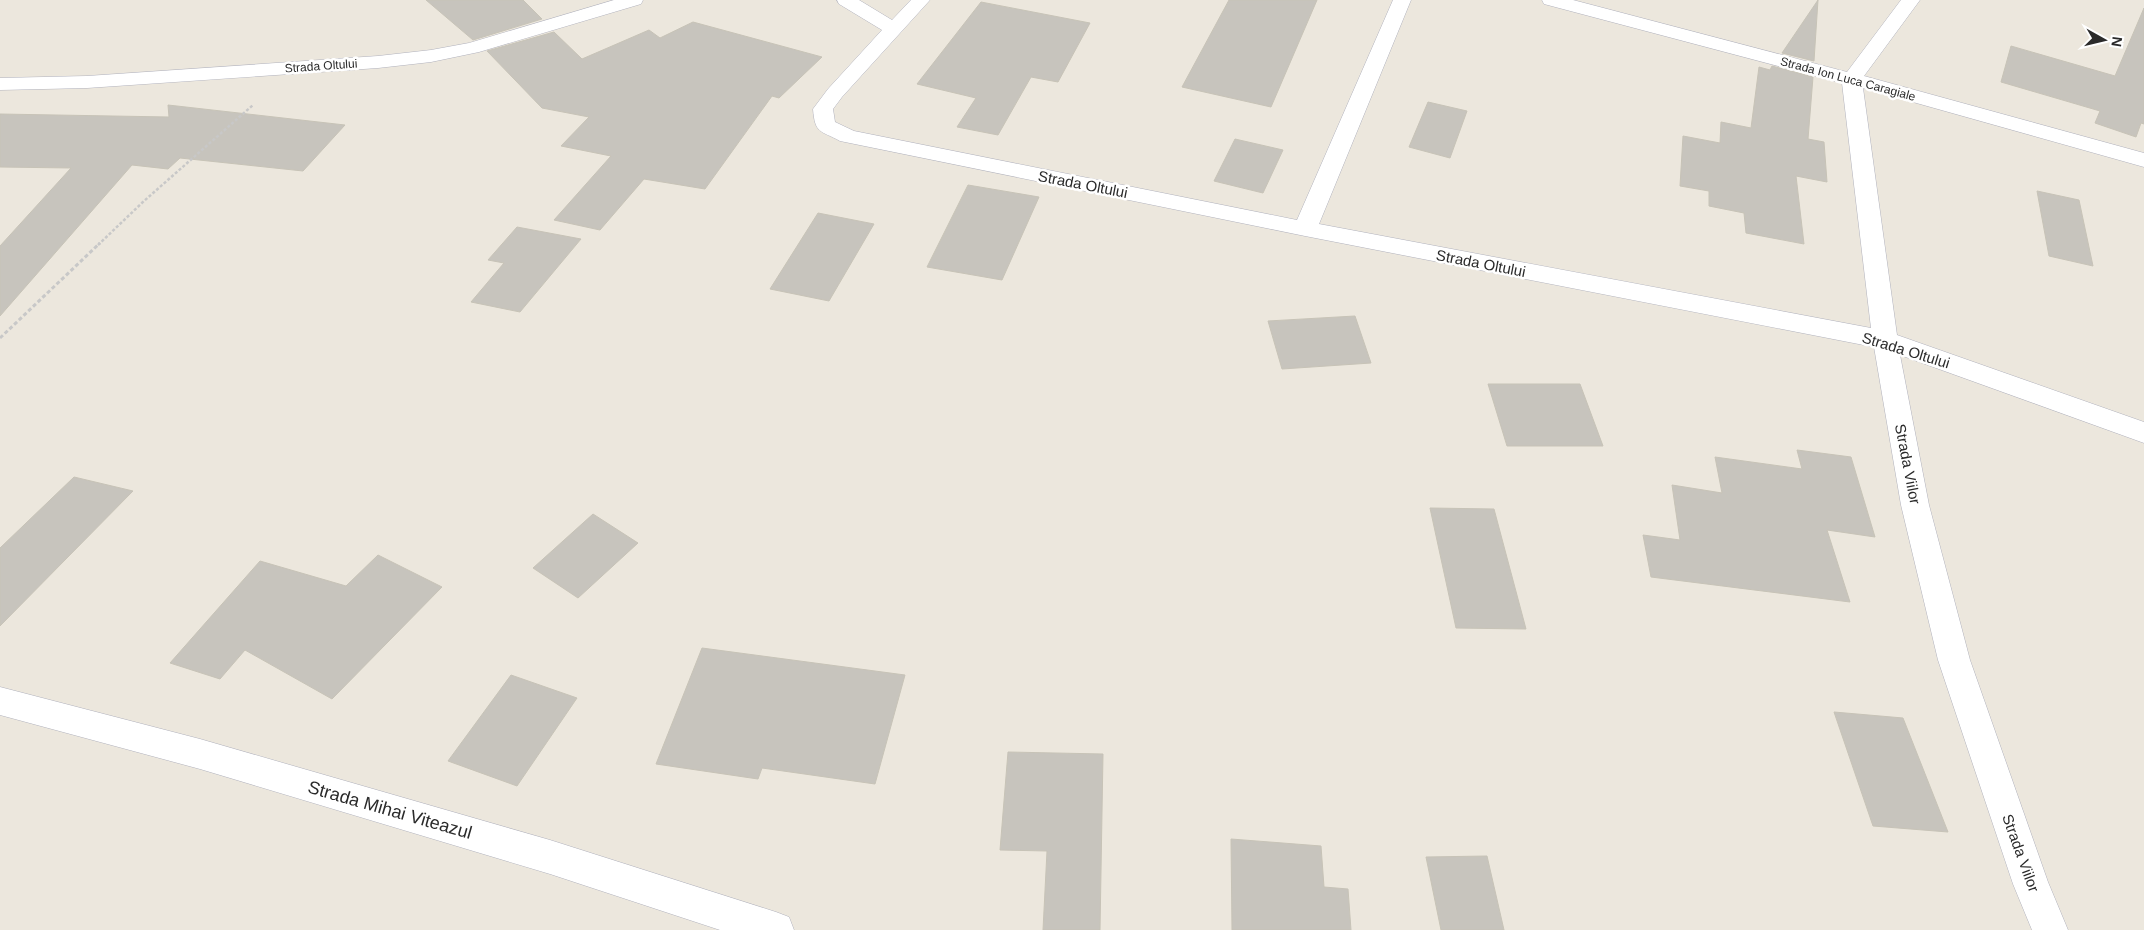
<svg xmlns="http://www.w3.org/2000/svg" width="2144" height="930" font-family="Arial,sans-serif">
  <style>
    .building { fill: #c7c4bd; stroke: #c7c3b7 }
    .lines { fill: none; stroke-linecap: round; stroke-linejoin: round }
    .minor-casing { stroke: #b1b2bd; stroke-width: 1 }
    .path-far1 { stroke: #c8c8c8; stroke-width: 2.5; stroke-dasharray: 3 2; stroke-linecap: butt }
    .path { stroke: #c8c8c8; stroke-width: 3; stroke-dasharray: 4 2.5; stroke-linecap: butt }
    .minor { fill: #fff; fill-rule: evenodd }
    .labels { text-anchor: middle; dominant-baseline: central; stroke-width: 5; stroke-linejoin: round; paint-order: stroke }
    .far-street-label { font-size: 12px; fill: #2a2a2a; stroke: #fff }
    .street-label { font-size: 15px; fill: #2a2a2a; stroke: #fff }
    .near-street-label { font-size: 18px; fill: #2a2a2a; stroke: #fff }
  </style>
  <rect width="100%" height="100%" fill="#ece7dd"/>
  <path class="building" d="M426 0H523L542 19 473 40Z
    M1229 0H1317L1271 107 1182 87Z
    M1818 0 1814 61 1782 53Z
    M981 2 1090 23 1058 82 1031 77 998 135 957 127 976 98 917 84Z
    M2144 8V124L2141 123 2136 137 2095 123 2100 111 2001 82 2011 46 2115 76Z
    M693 22 822 57 779 98 772 96 705 189 644 179 600 230 554 220 611 156 561 146 589 117 542 108 487 51 554 32 582 59 649 30 660 38Z
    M1772 66 1813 77 1808 139 1824 142 1827 182 1796 176 1804 244 1746 233 1744 213 1709 206V191L1680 186 1683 136 1720 143 1721 122 1751 128 1759 67 1770 70Z
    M1428 102 1467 111 1450 158 1409 147Z
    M168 105 345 125 303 171 180 158 168 169 132 165 0 316V246L71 168 0 167V114L169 117Z
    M1235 139 1283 150 1263 193 1214 181Z
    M968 185 1039 197 1002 280 927 267Z
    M2037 191 2079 200 2093 266 2049 256Z
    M818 213 874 224 829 301 770 289Z
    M517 227 581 239 520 312 471 302 504 263 488 260Z
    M1355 316 1371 363 1282 369 1268 321Z
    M1488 384H1580L1603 446H1507Z
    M1797 450 1851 457 1875 537 1827 530 1850 602 1651 577 1643 535 1680 540 1672 485 1722 493 1715 457 1802 469Z
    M74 477 133 491 0 626V548Z
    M1430 508 1494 509 1526 629 1456 628Z
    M593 514 638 543 578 598 533 568Z
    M378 555 442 587 332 699 245 650 220 679 170 663 260 561 346 586Z
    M702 648 905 675 875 784 762 768 758 779 656 764Z
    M511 675 577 698 517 786 448 761Z
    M1834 712 1903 718 1948 832 1873 826Z
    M1008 752 1103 754 1100 930H1043L1047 851 1000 850Z
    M1231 839 1321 846 1324 887 1348 889 1351 930H1232Z
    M1487 856 1504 930H1441L1426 857Z"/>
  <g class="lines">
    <defs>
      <path id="minor" d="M614 0H643L641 4 479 52 431 62 378 68 87 88 0 90V78L87 76 378 56 431 50 469 43Z
        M837 0H859L892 20 911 0H930L842 97 833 109 835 122 854 131 1297 220 1393 0H1411L1319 224 1871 328 1842 83 1544 4 1542 0H1573L1847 72 1901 0H1920L1864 76 2144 153V167L1863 88 1897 335 2144 422V443L1900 355 1929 505 1970 660 2048 882 2068 930H2032L2013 884 1938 660 1901 505 1874 347 1305 236 840 141C820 130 815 134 813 109L828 89 882 30 839 4Z
        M0 687 200 739 550 840 776 912 789 917 794 930H720L550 874 200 769 0 715Z"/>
    </defs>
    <use href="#minor" class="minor-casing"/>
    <path class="path-far1" d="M98 245 144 201 253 105"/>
    <path class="path" d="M0 338 100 243"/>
    <use href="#minor" class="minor"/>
  </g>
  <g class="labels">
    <g class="far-street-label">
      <text transform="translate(321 66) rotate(-4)">Strada Oltului</text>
      <text transform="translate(1848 79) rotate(15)">Strada Ion Luca Caragiale</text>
    </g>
    <g class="street-label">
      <text transform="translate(1083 184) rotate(11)">Strada Oltului</text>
      <text transform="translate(1481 263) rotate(11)">Strada Oltului</text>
      <text transform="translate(1906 350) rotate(17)">Strada Oltului</text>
      <text transform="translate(1908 464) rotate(79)">Strada Viilor</text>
      <text transform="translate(2021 853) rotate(70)">Strada Viilor</text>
    </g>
    <g class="near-street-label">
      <text transform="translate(390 810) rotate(16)">Strada Mihai Viteazul</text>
    </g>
  </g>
  <g transform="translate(2104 40) rotate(98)" stroke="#ffffff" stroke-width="4" paint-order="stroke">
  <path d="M0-4L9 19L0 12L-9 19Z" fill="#2a2a2a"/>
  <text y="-8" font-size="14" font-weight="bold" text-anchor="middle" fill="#2a2a2a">N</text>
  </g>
</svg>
